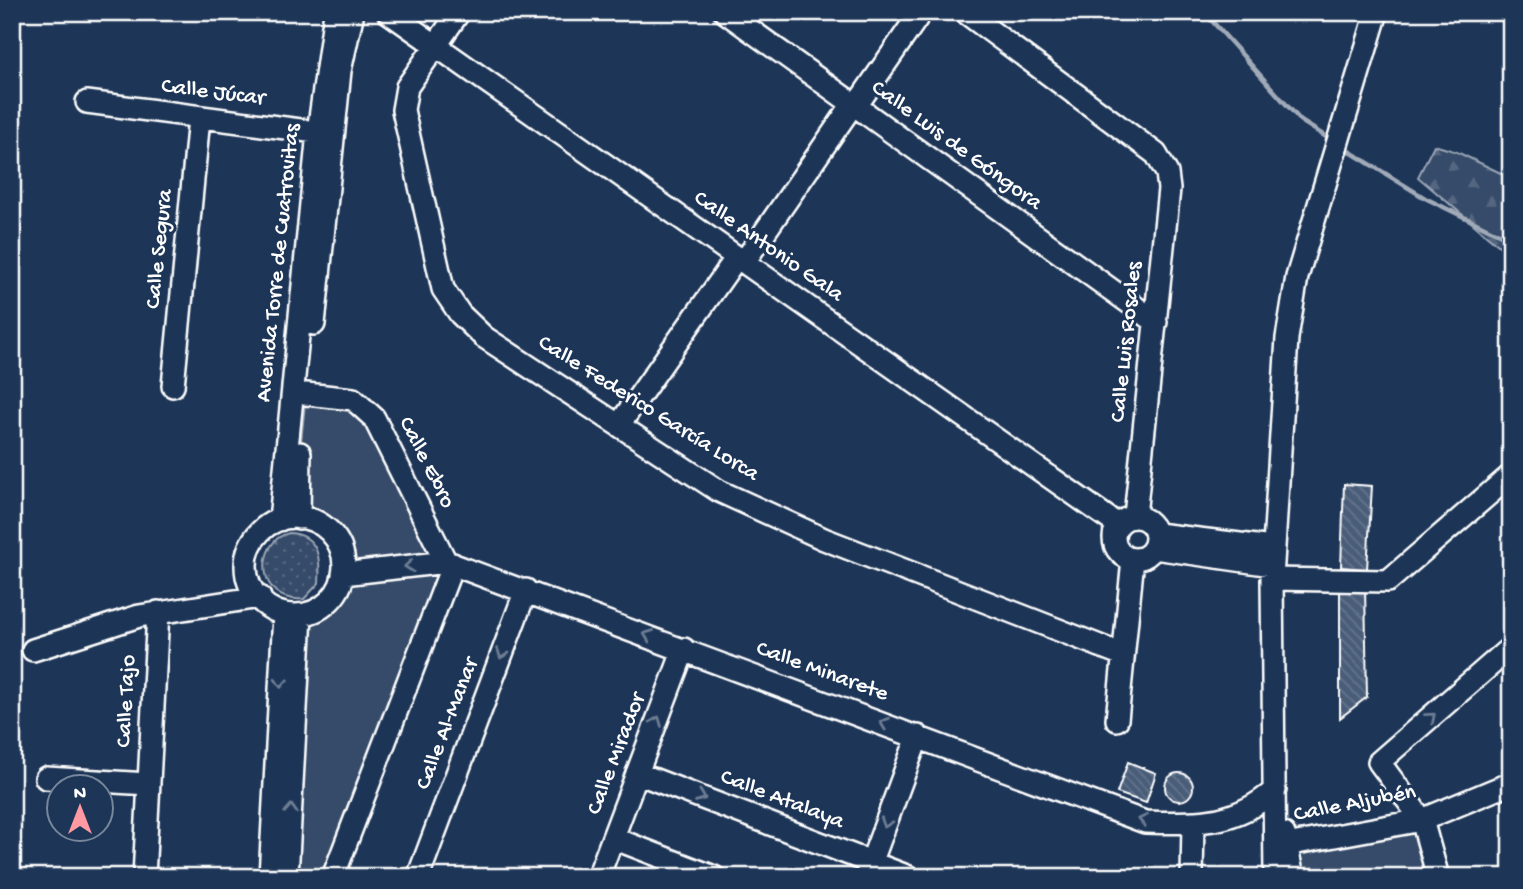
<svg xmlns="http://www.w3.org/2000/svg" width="1523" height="889" font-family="'Gochi Hand',sans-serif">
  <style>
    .grass { fill: url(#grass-dots); stroke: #9aa5b4; stroke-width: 2 }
    .forest { fill: url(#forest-firs); stroke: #9aa5b4; stroke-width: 2 }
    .green { fill: #364b69; stroke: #9aa5b4; stroke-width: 2 }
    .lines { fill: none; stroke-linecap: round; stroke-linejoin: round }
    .stream { stroke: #a0aab8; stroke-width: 4.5 }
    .building { fill: url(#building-back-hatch); stroke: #fff; stroke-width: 2 }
    .minor-casing { stroke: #fff; stroke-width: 26 }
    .minor { stroke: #1d3557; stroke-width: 21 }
    .oneway { stroke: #6c7c92 }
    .labels { text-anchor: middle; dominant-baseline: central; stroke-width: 6; stroke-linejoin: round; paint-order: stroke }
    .street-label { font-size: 23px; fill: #fff; stroke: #1d3557 }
  </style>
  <defs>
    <pattern id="grass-dots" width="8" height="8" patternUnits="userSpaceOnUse" patternTransform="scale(1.75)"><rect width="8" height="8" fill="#364b69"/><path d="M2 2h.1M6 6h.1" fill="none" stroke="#546680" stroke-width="1.8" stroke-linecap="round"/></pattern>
    <pattern id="forest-firs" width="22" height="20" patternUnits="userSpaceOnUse" patternTransform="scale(1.75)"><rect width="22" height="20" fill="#364b69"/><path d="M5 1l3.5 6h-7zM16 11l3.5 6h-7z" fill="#546680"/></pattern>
    <pattern id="building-back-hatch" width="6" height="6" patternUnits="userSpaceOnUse" patternTransform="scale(1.75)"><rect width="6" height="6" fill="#4a5d79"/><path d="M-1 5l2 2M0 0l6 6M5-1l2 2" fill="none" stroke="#65758d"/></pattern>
  </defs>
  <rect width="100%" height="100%" fill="#1d3557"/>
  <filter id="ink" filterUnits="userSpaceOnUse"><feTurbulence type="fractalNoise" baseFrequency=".0143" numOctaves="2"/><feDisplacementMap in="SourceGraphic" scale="14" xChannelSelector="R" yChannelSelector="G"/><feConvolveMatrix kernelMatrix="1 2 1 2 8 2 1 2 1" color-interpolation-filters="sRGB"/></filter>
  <g filter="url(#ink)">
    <path class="grass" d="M289 533C319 535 321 558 319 583L304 599C254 604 256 540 289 533Z"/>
    <path class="forest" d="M1434 145 1457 152 1511 178V256L1418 177Z"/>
    <path class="green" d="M306 394 353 399 446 562 333 877H287L301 615C359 600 358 531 299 518L298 471Z
      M1422 820 1438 877H1293L1286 845Z"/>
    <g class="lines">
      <path class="stream" d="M1204 12 1301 121 1331 140
        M1344 148 1425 198 1511 240"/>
    </g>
    <path class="building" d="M1344 484 1372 486 1367 569 1341 567Z
      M1340 586H1365L1367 697 1340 718Z
      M1128 762 1156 773 1146 803 1117 793Z
      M1165 787a14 14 0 1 1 28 0a14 14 0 1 1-28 0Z"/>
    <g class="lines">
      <defs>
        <path id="minor" d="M388 12 1118 525
          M459 12 407 87 403 110 443 289 460 314 484 337 719 491 824 539 1123 655
          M725 12 1156 322
          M965 12 1156 154 1167 173 1169 189 1135 516
          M87 102 331 134
          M856 106 921 12
          M744 262 853 104
          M314 324 340 71 353 12
          M173 386 199 118
          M306 394 353 399 374 418 446 562
          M619 425 737 257
          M1114 538a21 21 0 1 1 42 0a21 21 0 1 1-42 0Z
          M246 566a49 49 0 1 1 98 0a49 49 0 1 1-98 0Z
          M299 518 300 453
          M280 520 318 132 335 12
          M1157 534 1273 548
          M1154 548 1272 565
          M343 574 446 562 1145 822C1197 823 1234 826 1275 790
          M1272 579 1388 581 1511 475
          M33 650 139 616 260 597
          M1117 720 1133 559
          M637 773 909 877
          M46 778 149 784
          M1284 834 1293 877
          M613 838 714 877
          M1286 845 1422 820 1511 783
          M144 877 158 612
          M270 877 284 614
          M287 877 301 615
          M333 877 453 564
          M418 877 526 590
          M598 877 684 649
          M866 877 918 736
          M1192 877 1193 823
          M1275 877 1272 579 1287 338 1297 277 1377 12
          M1438 877 1422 820 1379 762 1511 647"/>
      </defs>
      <use href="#minor" class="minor-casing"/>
      <use href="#minor" class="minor"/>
    </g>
    <defs><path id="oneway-chevron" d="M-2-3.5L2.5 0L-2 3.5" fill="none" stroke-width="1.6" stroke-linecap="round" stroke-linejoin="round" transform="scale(1.75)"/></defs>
    <g class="oneway">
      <use href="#oneway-chevron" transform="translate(409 566) rotate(174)"/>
      <use href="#oneway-chevron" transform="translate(648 635) rotate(-159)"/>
      <use href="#oneway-chevron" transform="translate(502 654) rotate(111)"/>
      <use href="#oneway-chevron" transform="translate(281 683) rotate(93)"/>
      <use href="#oneway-chevron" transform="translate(1431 717) rotate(-41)"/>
      <use href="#oneway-chevron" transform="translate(657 721) rotate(-69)"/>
      <use href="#oneway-chevron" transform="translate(884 723) rotate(-160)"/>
      <use href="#oneway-chevron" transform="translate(701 797) rotate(21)"/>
      <use href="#oneway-chevron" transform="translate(291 809) rotate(-87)"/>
      <use href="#oneway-chevron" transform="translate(1143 820) rotate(-167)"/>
      <use href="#oneway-chevron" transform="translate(886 823) rotate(110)"/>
    </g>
  </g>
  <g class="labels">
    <g class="street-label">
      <text transform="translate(213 93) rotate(7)">Calle Júcar</text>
      <text transform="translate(956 146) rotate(36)">Calle Luis de Góngora</text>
      <text transform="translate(768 247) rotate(35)">Calle Antonio Gala</text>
      <text transform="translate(160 249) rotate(-84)">Calle Segura</text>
      <text transform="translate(279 263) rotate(-84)">Avenida Torre de Cuatrovitas</text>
      <text transform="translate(1127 342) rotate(-84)">Calle Luis Rosales</text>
      <text transform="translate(648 409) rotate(32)">Calle Federico García Lorca</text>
      <text transform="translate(426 463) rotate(63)">Calle Ebro</text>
      <text transform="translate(822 672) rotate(20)">Calle Minarete</text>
      <text transform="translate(127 701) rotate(-87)">Calle Tajo</text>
      <text transform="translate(448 724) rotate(-69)">Calle Al-Manar</text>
      <text transform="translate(617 754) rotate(-69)">Calle Mirador</text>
      <text transform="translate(782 800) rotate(21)">Calle Atalaya</text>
      <text transform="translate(1355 804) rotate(-11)">Calle Aljubén</text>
    </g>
  </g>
  <rect width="1523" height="889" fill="none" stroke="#1d3557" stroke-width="42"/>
  <rect x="21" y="21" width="1481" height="847" fill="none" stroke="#fff" stroke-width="2.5" filter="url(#ink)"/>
  <g transform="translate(80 808)"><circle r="33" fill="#1d3557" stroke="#77869a" stroke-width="2"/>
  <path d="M0-5L12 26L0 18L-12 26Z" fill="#ff9aa2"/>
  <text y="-10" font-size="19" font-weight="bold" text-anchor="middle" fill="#ffffff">N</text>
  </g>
</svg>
